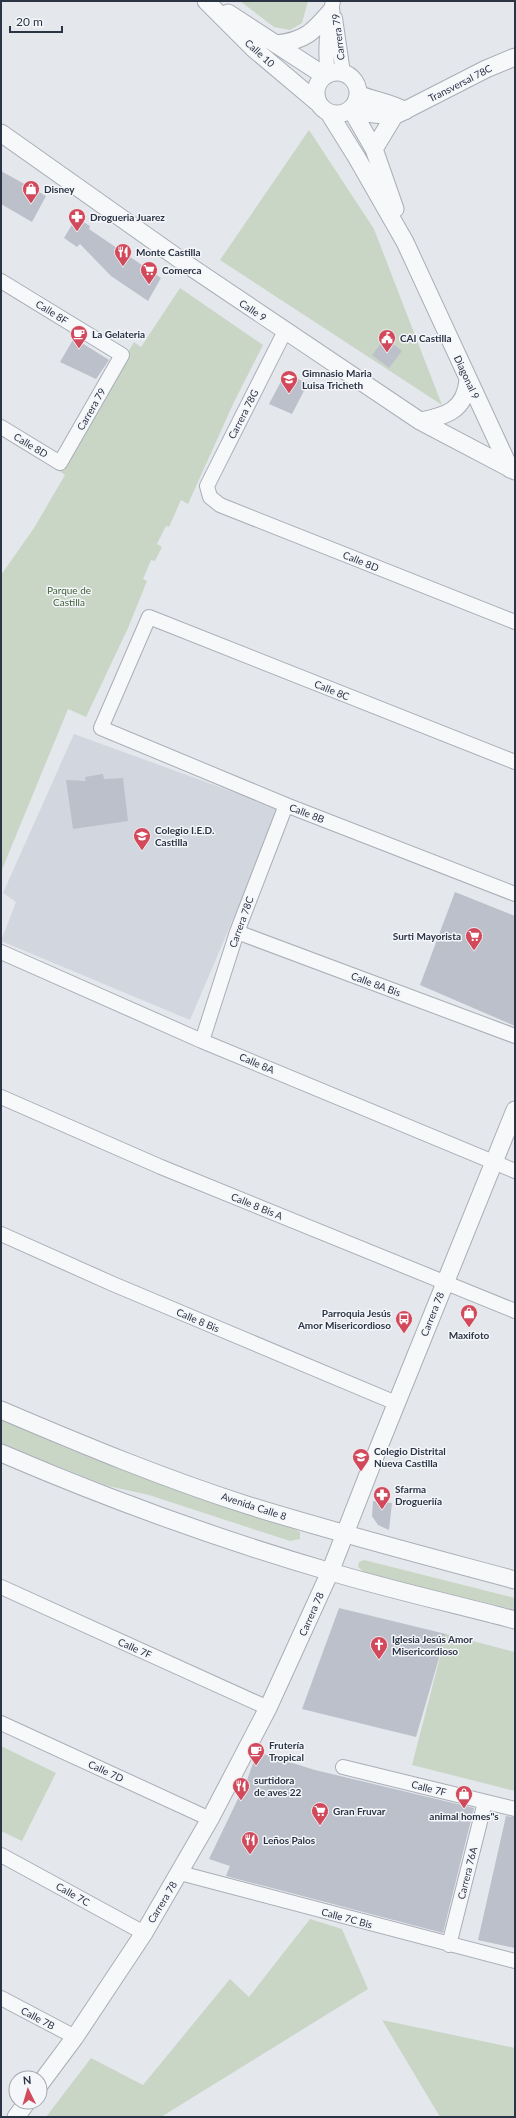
<svg xmlns="http://www.w3.org/2000/svg" width="516" height="2118" font-family="Lato,sans-serif">
  <style>
    .built { fill: #d2d6de }
    .green { fill: #c9d6c5 }
    .building { fill: #bbc0ca }
    .lines { fill: none; stroke-linecap: round; stroke-linejoin: round }
    .minor-casing { stroke: #a9aeb7; stroke-width: 16 }
    .tertiary-casing { stroke: #a9aeb7; stroke-width: 19 }
    .minor { stroke: #f7f8fa; stroke-width: 14 }
    .tertiary { stroke: #f7f8fa; stroke-width: 17 }
    .labels { text-anchor: middle; dominant-baseline: central; stroke-width: 3; stroke-linejoin: round; paint-order: stroke }
    .street-label { font-size: 10px; fill: #2b3445; stroke: #f4f6f9 }
    .poi-label { font-size: 10px; font-weight: bold; fill: #2b3445; stroke: #f4f6f9; text-anchor: start }
    .park-label { font-size: 10px; fill: #3f6138; stroke: #f4f6f9 }
  </style>
  <rect width="100%" height="100%" fill="#e4e7ec"/>
  <path class="built" d="M74 734 280 809 190 1020 1 941 16 902 3 893Z"/>
  <path class="green" d="M240 1H308L302 23 290 30 274 27Z
    M309 130 374 229 442 405 220 260Z
    M180 288 263 345 234 402 188 504 181 500 169 527 166 526 157 544 162 547 155 561 151 560 143 579 147 581 128 628 86 717 68 709 1 872V575L34 528 65 475 58 470 134 342 141 347Z
    M1 1419C95 1464 196 1496 294 1529L300 1532V1539L290 1541 149 1495 108 1486 1 1444Z
    M364 1560 515 1598V1610L366 1574 358 1567 359 1562Z
    M446 1634 515 1652V1791L412 1765Z
    M1 1746 56 1773 22 1841 1 1831Z
    M310 1919 342 1929 368 1989 161 2117H46L91 2058 143 2085 230 1979 249 1997Z
    M382 2020 515 2048V2117H440Z"/>
  <path class="building" d="M1 171 46 196 32 222 1 204Z
    M76 218 90 226 89 229 161 278 148 301 111 276 80 244 77 247 64 238Z
    M74 338 109 360 96 379 60 362Z
    M385 338 402 351 389 368 372 355Z
    M285 374 308 383 292 414 269 404Z
    M103 774 104 779 123 778 128 821 73 829 66 780 86 781 85 777Z
    M455 892 515 916V1026L420 985Z
    M373 1501 392 1503 389 1530 378 1525 372 1516Z
    M339 1608 446 1634 416 1737 302 1709Z
    M257 1752 315 1770 474 1808 443 1933 226 1876 230 1866 209 1859 247 1780Z
    M506 1816 515 1817V1948L478 1940Z"/>
  <g class="lines">
    <defs>
      <path id="minor" d="M335 18 343 73
        M328 74C324 49 327 26 333 1
        M1 281 122 355 60 463 1 427
        M285 331 207 486 210 497 220 505 515 622
        M515 762 149 617 101 728 286 805 515 894
        M237 932 515 1036
        M1 952 202 1041 515 1171
        M202 1041 237 932 286 805
        M1 1097 161 1167 515 1311
        M1 1234 113 1284 396 1403
        M1 1587 268 1708
        M1 1723 210 1819
        M343 1767 515 1809
        M1 1855 144 1933
        M180 1873 515 1961
        M449 1945 485 1802
        M1 1998 75 2037"/>
      <path id="tertiary" d="M206 1 254 49 317 102
        M228 13 325 76
        M276 44C305 41 313 32 331 11
        M316 93a21 21 0 1 1 42 0a21 21 0 1 1-42 0Z
        M358 94C374 101 391 102 405 111
        M354 106 365 113 394 116 486 69 515 57
        M351 109 374 149 395 209
        M329 113 357 158 405 242 510 469
        M1 133 182 261 420 421 515 471
        M374 149 394 116
        M420 421C447 416 465 410 468 380
        M1 1410C83 1445 165 1479 250 1506 337 1533 426 1556 515 1580
        M1 1453C106 1498 221 1540 331 1572 392 1590 454 1604 515 1620
        M40 2084 75 2037 144 1933 210 1819 268 1708 330 1572 376 1454 515 1110
        M16 2117 27 2102"/>
    </defs>
    <use href="#minor" class="minor-casing"/>
    <use href="#tertiary" class="tertiary-casing"/>
    <use href="#minor" class="minor"/>
    <use href="#tertiary" class="tertiary"/>
  </g>
  <defs>
    <symbol id="shop-pin" viewBox="-11 -11 22 30"><path d="M0 17L-7.5 6A9.5 9.5 0 1 1 7.5 6Z" fill="#d1495b" stroke="#f4f6f9"/><path d="M-5-2.5h2.3a2.7 3.5 0 0 1 5.4 0H5L5.5 6h-11ZM-1.5-2.5h3a1.5 2.3 0 0 0-3 0Z" fill="#fff"/></symbol>
    <symbol id="pharmacy-pin" viewBox="-11 -11 22 30"><path d="M0 17L-7.5 6A9.5 9.5 0 1 1 7.5 6Z" fill="#d1495b" stroke="#f4f6f9"/><path d="M-2-6h4v4h4v4h-4v4h-4v-4h-4v-4h4Z" fill="#fff"/></symbol>
    <symbol id="restaurant-pin" viewBox="-11 -11 22 30"><path d="M0 17L-7.5 6A9.5 9.5 0 1 1 7.5 6Z" fill="#d1495b" stroke="#f4f6f9"/><path d="M-5-6h1v4h1v-4h1v4h1v-4h1v5L-1.5 .5V6h-2V.5L-5-1ZM5-6V6H3V1.5H1.5Q1.5-4 5-6Z" fill="#fff"/></symbol>
    <symbol id="supermarket-pin" viewBox="-11 -11 22 30"><path d="M0 17L-7.5 6A9.5 9.5 0 1 1 7.5 6Z" fill="#d1495b" stroke="#f4f6f9"/><path d="M-6-5.5h2.5l.6 2H6L4.5 2H-2.5L-4.4-4H-6ZM-1.5 3.2a1.3 1.3 0 1 0 .1 0ZM3 3.2a1.3 1.3 0 1 0 .1 0Z" fill="#fff"/></symbol>
    <symbol id="cafe-pin" viewBox="-11 -11 22 30"><path d="M0 17L-7.5 6A9.5 9.5 0 1 1 7.5 6Z" fill="#d1495b" stroke="#f4f6f9"/><path d="M-5.5-4.5H6V0H3Q3 3.5 0 3.5H-2.5Q-5.5 3.5-5.5 0ZM3-3.2v2h1.7v-2ZM-6 4.5H4V6H-6Z" fill="#fff"/></symbol>
    <symbol id="civic-pin" viewBox="-11 -11 22 30"><path d="M0 17L-7.5 6A9.5 9.5 0 1 1 7.5 6Z" fill="#d1495b" stroke="#f4f6f9"/><path d="M-.6-6.5H3V-4.5H.6V-3L4-1V1h2V6H-6V1h2V-1L-.6-3ZM-1.2 2.5V6h2.4V2.5Z" fill="#fff"/></symbol>
    <symbol id="school-pin" viewBox="-11 -11 22 30"><path d="M0 17L-7.5 6A9.5 9.5 0 1 1 7.5 6Z" fill="#d1495b" stroke="#f4f6f9"/><path d="M0-5L7-2L0 1L-7-2ZM-4 1L0 2.5L4 1V4Q0 6-4 4Z" fill="#fff"/></symbol>
    <symbol id="bus-pin" viewBox="-11 -11 22 30"><path d="M0 17L-7.5 6A9.5 9.5 0 1 1 7.5 6Z" fill="#d1495b" stroke="#f4f6f9"/><path d="M-5-6H5V4H4V6H2V4H-2V6H-4V4H-5ZM-3.5-4V0h7V-4ZM-3.5 1.2v1.5H-2V1.2ZM2 1.2v1.5H3.5V1.2Z" fill="#fff"/></symbol>
    <symbol id="church-pin" viewBox="-11 -11 22 30"><path d="M0 17L-7.5 6A9.5 9.5 0 1 1 7.5 6Z" fill="#d1495b" stroke="#f4f6f9"/><path d="M-1.2-6h2.4v3.5h3.3v2.4h-3.3V6h-2.4V-.1h-3.3v-2.4h3.3Z" fill="#fff"/></symbol>
  </defs>
  <g fill-rule="evenodd">
    <use href="#shop-pin" x="21" y="179" width="20" height="27"/>
    <use href="#pharmacy-pin" x="67" y="207" width="20" height="27"/>
    <use href="#restaurant-pin" x="113" y="242" width="20" height="27"/>
    <use href="#supermarket-pin" x="139" y="260" width="20" height="27"/>
    <use href="#cafe-pin" x="69" y="324" width="20" height="27"/>
    <use href="#civic-pin" x="377" y="328" width="20" height="27"/>
    <use href="#school-pin" x="279" y="369" width="20" height="27"/>
    <use href="#school-pin" x="132" y="826" width="20" height="27"/>
    <use href="#supermarket-pin" x="464" y="926" width="20" height="27"/>
    <use href="#shop-pin" x="459" y="1303" width="20" height="27"/>
    <use href="#bus-pin" x="394" y="1309" width="20" height="27"/>
    <use href="#school-pin" x="351" y="1447" width="20" height="27"/>
    <use href="#pharmacy-pin" x="372" y="1485" width="20" height="27"/>
    <use href="#church-pin" x="369" y="1635" width="20" height="27"/>
    <use href="#cafe-pin" x="246" y="1741" width="20" height="27"/>
    <use href="#restaurant-pin" x="231" y="1776" width="20" height="27"/>
    <use href="#shop-pin" x="454" y="1784" width="20" height="27"/>
    <use href="#supermarket-pin" x="310" y="1801" width="20" height="27"/>
    <use href="#restaurant-pin" x="240" y="1830" width="20" height="27"/>
  </g>
  <g class="labels">
    <g class="street-label">
      <text transform="translate(338 37) rotate(-97)">Carrera 79</text>
      <text transform="translate(260 53) rotate(42)">Calle 10</text>
      <text transform="translate(460 83) rotate(-27)">Transversal 78C</text>
      <text transform="translate(253 310) rotate(34)">Calle 9</text>
      <text transform="translate(52 312) rotate(32)">Calle 8F</text>
      <text transform="translate(467 377) rotate(65)">Diagonal 9</text>
      <text transform="translate(91 409) rotate(-60)">Carrera 79</text>
      <text transform="translate(243 414) rotate(-63)">Carrera 78G</text>
      <text transform="translate(31 445) rotate(31)">Calle 8D</text>
      <text transform="translate(361 561) rotate(22)">Calle 8D</text>
      <text transform="translate(332 690) rotate(22)">Calle 8C</text>
      <text transform="translate(307 813) rotate(21)">Calle 8B</text>
      <text transform="translate(241 922) rotate(-70)">Carrera 78C</text>
      <text transform="translate(376 984) rotate(20)">Calle 8A Bis</text>
      <text transform="translate(257 1063) rotate(23)">Calle 8A</text>
      <text transform="translate(257 1206) rotate(22)">Calle 8 Bis A</text>
      <text transform="translate(432 1314) rotate(-68)">Carrera 78</text>
      <text transform="translate(198 1320) rotate(23)">Calle 8 Bis</text>
      <text transform="translate(254 1506) rotate(18)">Avenida Calle 8</text>
      <text transform="translate(311 1614) rotate(-66)">Carrera 78</text>
      <text transform="translate(135 1648) rotate(24)">Calle 7F</text>
      <text transform="translate(106 1771) rotate(25)">Calle 7D</text>
      <text transform="translate(429 1788) rotate(14)">Calle 7F</text>
      <text transform="translate(467 1873) rotate(-76)">Carrera 76A</text>
      <text transform="translate(73 1894) rotate(29)">Calle 7C</text>
      <text transform="translate(162 1902) rotate(-59)">Carrera 78</text>
      <text transform="translate(347 1918) rotate(15)">Calle 7C Bis</text>
      <text transform="translate(38 2018) rotate(28)">Calle 7B</text>
    </g>
    <g class="poi-label">
      <text x="44" y="189">Disney</text>
      <text x="90" y="217">Drogueria Juarez</text>
      <text x="136" y="252">Monte Castilla</text>
      <text x="162" y="270">Comerca</text>
      <text x="92" y="334">La Gelateria</text>
      <text x="400" y="338">CAI Castilla</text>
      <text x="302" y="373">Gimnasio Maria<tspan x="302" dy="12">Luisa Tricheth</tspan></text>
      <text x="155" y="830">Colegio I.E.D.<tspan x="155" dy="12">Castilla</tspan></text>
      <text x="461" y="936" text-anchor="end">Surti Mayorista</text>
      <text x="391" y="1313" text-anchor="end">Parroquia Jesús<tspan x="391" dy="12">Amor Misericordioso</tspan></text>
      <text x="469" y="1335" text-anchor="middle">Maxifoto</text>
      <text x="374" y="1451">Colegio Distrital<tspan x="374" dy="12">Nueva Castilla</tspan></text>
      <text x="395" y="1489">Sfarma<tspan x="395" dy="12">Drogueriía</tspan></text>
      <text x="392" y="1639">Iglesia Jesús Amor<tspan x="392" dy="12">Misericordioso</tspan></text>
      <text x="269" y="1745">Frutería<tspan x="269" dy="12">Tropical</tspan></text>
      <text x="254" y="1780">surtidora<tspan x="254" dy="12">de aves 22</tspan></text>
      <text x="333" y="1811">Gran Fruvar</text>
      <text x="464" y="1816" text-anchor="middle">animal homes"s</text>
      <text x="263" y="1840">Leños Palos</text>
    </g>
    <g class="park-label">
      <text x="69" y="590">Parque de<tspan x="69" dy="12">Castilla</tspan></text>
    </g>
  </g>
  <rect width="516" height="2118" fill="none" stroke="#2b3445" stroke-width="4"/>
  <g transform="translate(28 2090) rotate(355)"><circle r="19" fill="#f4f6f9" stroke="#a4a8b1"/>
  <path d="M0-3L7 15L0 10L-7 15Z" fill="#d1495b"/>
  <text y="-6" font-size="11" font-weight="bold" text-anchor="middle" fill="#2b3445">N</text>
  </g>
  <path d="M10 26v6h52v-6" fill="none" stroke="#2b3445" stroke-width="2"/>
  <text x="16" y="26" font-size="12" fill="#2b3445" stroke="#f4f6f9" stroke-width="3" paint-order="stroke">20 m</text>
</svg>
